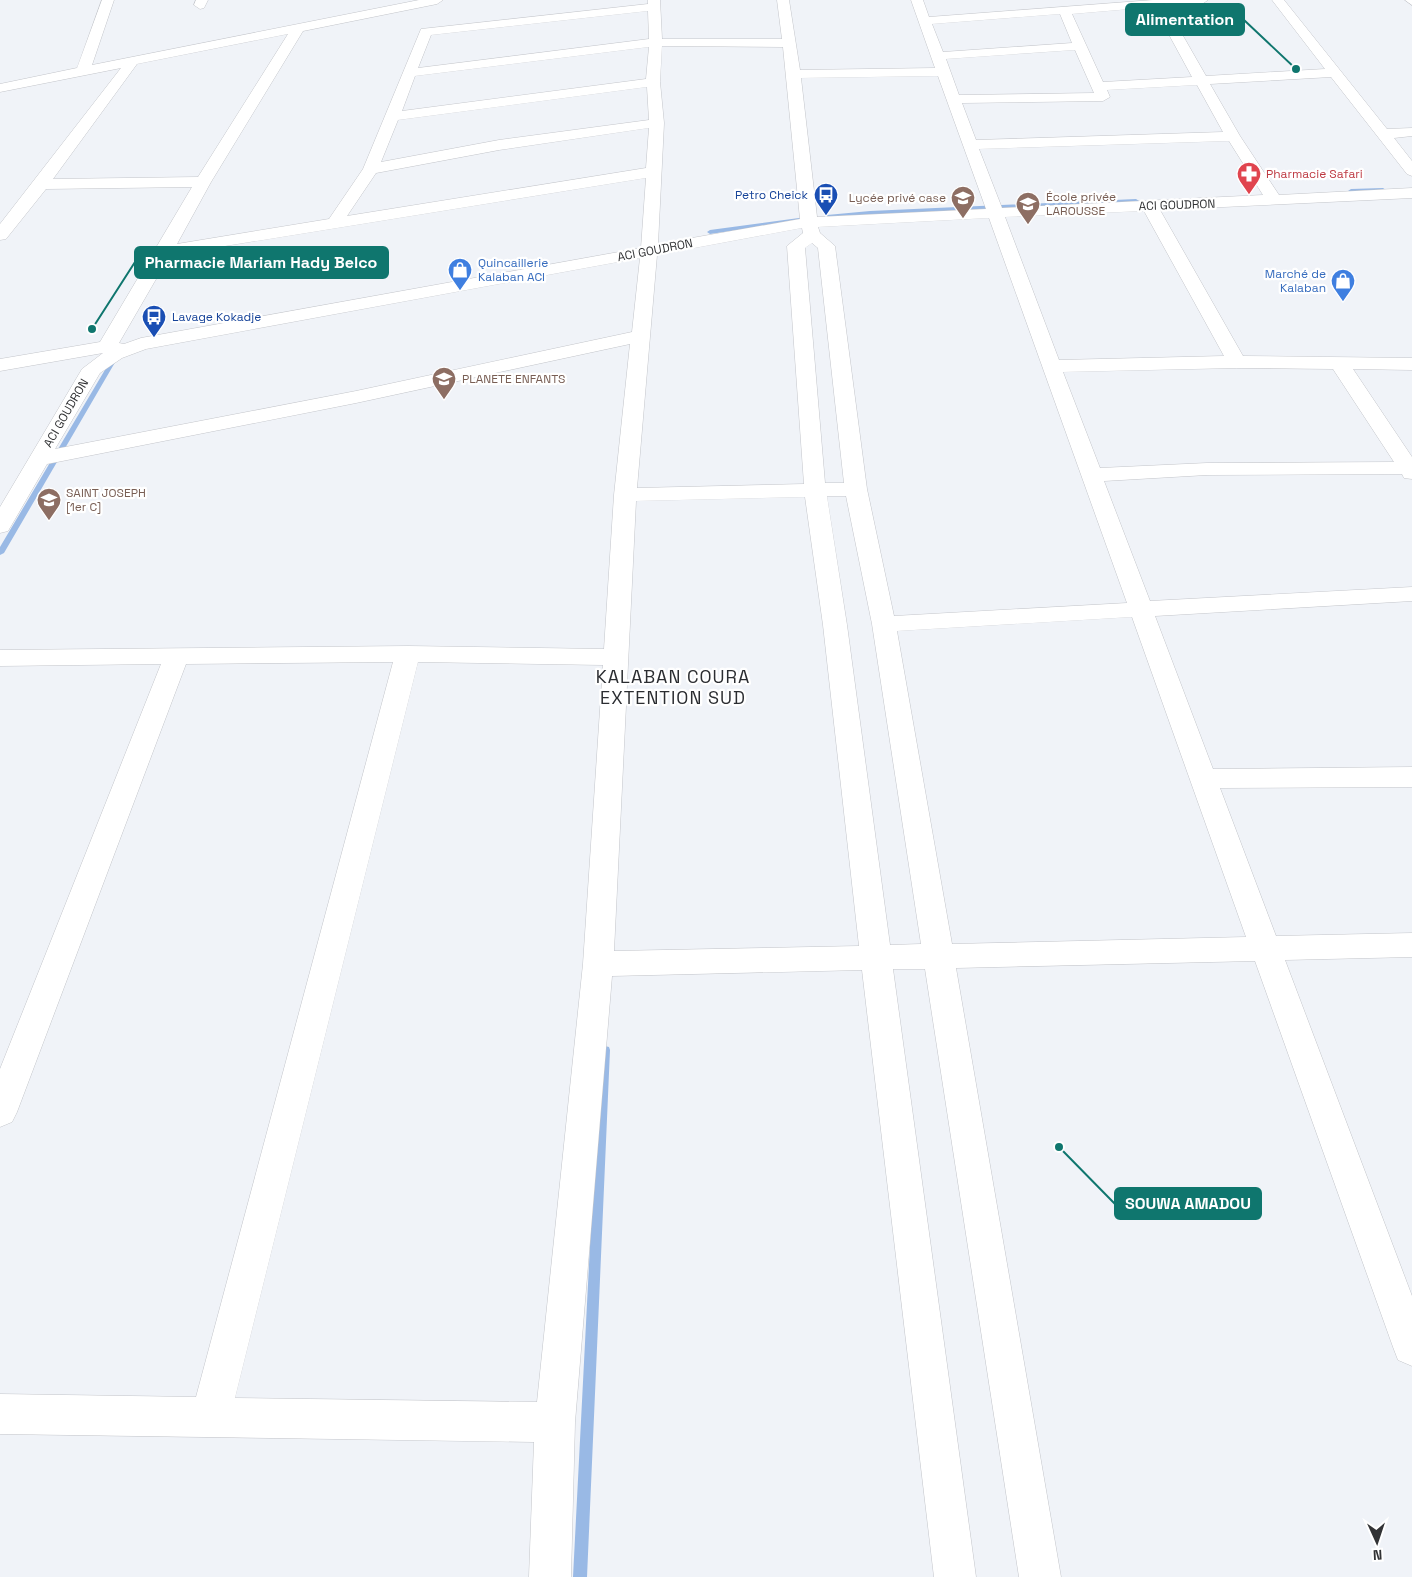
<svg xmlns="http://www.w3.org/2000/svg" width="1412" height="1577" font-family="'Space Grotesk',sans-serif">
  <style>
    .lines { fill: none; stroke-linecap: round; stroke-linejoin: round }
    .stream { fill: #99b9e5; fill-rule: evenodd }
    .minor-casing { stroke: #c3c5ca; stroke-width: 1 }
    .minor { fill: #fff; fill-rule: evenodd }
    .labels { text-anchor: middle; dominant-baseline: central; stroke-width: 4.5; stroke-linejoin: round; paint-order: stroke }
    .far-health-label { font-size: 12px; fill: #be3a42; stroke: #fff; text-anchor: start }
    .far-transit-label { font-size: 12px; fill: #164399; stroke: #fff; text-anchor: end }
    .far-education-label { font-size: 12px; fill: #785e54; stroke: #fff; text-anchor: start }
    .far-street-label { font-size: 12px; fill: #323335; stroke: #fff }
    .far-shop-label { font-size: 12px; fill: #366cbe; stroke: #fff; text-anchor: start }
    .quarter-label { font-size: 18px; letter-spacing: 1px; fill: #2b2d31; stroke: #fff }
    .leader { fill: none; stroke: #0f766e; stroke-width: 2 }
    .callout-dot { fill: #0f766e; stroke: #fff; stroke-width: 2 }
    .callout { fill: #0f766e; stroke: #0f766e; stroke-width: 2 }
    .callout-label { font-size: 16px; text-anchor: middle; font-weight: bold; fill: #fff }
  </style>
  <rect width="100%" height="100%" fill="#f0f3f8"/>
  <g class="lines">
    <path class="stream" d="M1383 188 1386 190 1385 191 1351 193 1348 191 1351 189Z
      M1136 199 1139 201 1138 202 870 215 827 219 824 217 827 215 870 211Z
      M799 218 802 220 801 221 710 234 707 232 710 230Z
      M112 358 117 359 4 553 0 555V547Z
      M605 1046 609 1047 610 1050 587 1577H573L600 1050 601 1047Z"/>
    <defs>
      <path id="minor" d="M102 0H114L92 65 419 0H443L437 4 303 31 211 182 177 244 329 219 363 169 421 29 648 4V0H660L662 39H782L777 0H789L800 70 935 68 911 0H923L929 17 1153 0H1208L1202 4 1166 6 1206 76 1325 69 1272 0H1284L1387 129 1412 128V136L1394 138 1412 161V176L1407 174 1331 77 1210 84 1240 136 1279 195 1412 188V198L1160 210 1243 356 1412 358V370L1353 369 1412 457V479L1404 478 1402 474 1207 475 1104 481 1150 601 1412 587V601L1155 616 1213 769 1412 767V787L1220 788 1276 936 1412 933V957L1285 960 1412 1296V1366L1398 1360 1393 1347 1255 961 956 968 1061 1577H1019L925 969H893L976 1577H934L862 970 612 976 575 1422 571 1577H529L534 1442 0 1434V1394L196 1397 393 662 186 664 17 1112 12 1122 0 1127V1069L161 664 0 666V650L408 646 604 649 614 495 630 344 356 403 47 464 11 526 8 531 0 533V507L82 369 103 353 0 371V359L100 342 192 187 46 189 6 239 0 240V224L121 68 0 92V84L77 68ZM1154 7 1192 77 1103 82 1072 14ZM648 11 649 39 418 68 431 35ZM1060 14 1072 43 943 52 932 24ZM288 34 198 177 53 179 137 64ZM662 46 783 47 800 219 658 244 664 123 660 82ZM649 47 646 79 402 111 415 76ZM1075 50 1094 93 959 95 946 59ZM938 76 986 209 817 217 801 78ZM1197 85 1223 132 976 140 962 103 1103 101 1110 97 1107 90ZM647 87 649 120 499 140 381 162 398 120ZM649 128 646 168 347 216 376 173 499 150ZM1229 141 1263 195 1002 208 979 149ZM646 178 641 248 141 338 124 344 119 343 170 255ZM1144 211 1224 356 1059 360 1005 217ZM989 218 1127 603 894 616 867 489 835 246 820 233 818 227ZM802 228 803 233 787 246 804 484 637 488 657 255ZM812 243 818 248 844 483H825L805 248ZM640 258 632 332 356 391 55 449 100 373 122 358 146 349ZM1237 368 1333 369 1394 462 1207 463 1100 468 1063 372ZM827 496H846L872 624 921 944 890 945 847 625ZM805 497 823 625 859 946 614 951 636 501ZM1132 617 1246 937 952 944 897 631ZM418 662 603 665 583 964 537 1402 235 1398Z
        M196 0H208L204 8 200 9 194 5Z
        M1405 0H1412V5Z"/>
    </defs>
    <use href="#minor" class="minor-casing"/>
    <use href="#minor" class="minor"/>
  </g>
  <defs>
    <symbol id="pharmacy-pin" viewBox="-11 -11 22 30"><path d="M0 17L-7.5 6A9.5 9.5 0 1 1 7.5 6Z" fill="#e0444e" stroke="#fff"/><path d="M-2-6h4v4h4v4h-4v4h-4v-4h-4v-4h4Z" fill="#fff"/></symbol>
    <symbol id="bus-pin" viewBox="-11 -11 22 30"><path d="M0 17L-7.5 6A9.5 9.5 0 1 1 7.5 6Z" fill="#1a4fb4" stroke="#fff"/><path d="M-5-6H5V4H4V6H2V4H-2V6H-4V4H-5ZM-3.5-4V0h7V-4ZM-3.5 1.2v1.5H-2V1.2ZM2 1.2v1.5H3.5V1.2Z" fill="#fff"/></symbol>
    <symbol id="school-pin" viewBox="-11 -11 22 30"><path d="M0 17L-7.5 6A9.5 9.5 0 1 1 7.5 6Z" fill="#8d6e63" stroke="#fff"/><path d="M0-5L7-2L0 1L-7-2ZM-4 1L0 2.5L4 1V4Q0 6-4 4Z" fill="#fff"/></symbol>
    <symbol id="shop-pin" viewBox="-11 -11 22 30"><path d="M0 17L-7.5 6A9.5 9.5 0 1 1 7.5 6Z" fill="#3f7fe0" stroke="#fff"/><path d="M-5-2.5h2.3a2.7 3.5 0 0 1 5.4 0H5L5.5 6h-11ZM-1.5-2.5h3a1.5 2.3 0 0 0-3 0Z" fill="#fff"/></symbol>
  </defs>
  <g fill-rule="evenodd">
    <use href="#pharmacy-pin" x="1235" y="160" width="28" height="38"/>
    <use href="#bus-pin" x="812" y="181" width="28" height="38"/>
    <use href="#school-pin" x="949" y="184" width="28" height="38"/>
    <use href="#school-pin" x="1014" y="190" width="28" height="38"/>
    <use href="#shop-pin" x="446" y="256" width="28" height="38"/>
    <use href="#shop-pin" x="1329" y="267" width="28" height="38"/>
    <use href="#bus-pin" x="140" y="303" width="28" height="38"/>
    <use href="#school-pin" x="430" y="365" width="28" height="38"/>
    <use href="#school-pin" x="35" y="486" width="28" height="38"/>
  </g>
  <g class="labels">
    <g class="far-health-label">
      <text x="1266" y="174">Pharmacie Safari</text>
    </g>
    <g class="far-transit-label">
      <text x="808" y="195">Petro Cheick</text>
      <text x="172" y="317" text-anchor="start">Lavage Kokadje</text>
    </g>
    <g class="far-education-label">
      <text x="1046" y="197">École privée<tspan x="1046" dy="14">LAROUSSE</tspan></text>
      <text x="946" y="198" text-anchor="end">Lycée privé case</text>
      <text x="462" y="379">PLANETE ENFANTS</text>
      <text x="66" y="493">SAINT JOSEPH<tspan x="66" dy="14">[1er C]</tspan></text>
    </g>
    <g class="far-street-label">
      <text transform="translate(1177 205) rotate(-2)">ACI GOUDRON</text>
      <text transform="translate(655 250) rotate(-11)">ACI GOUDRON</text>
      <text transform="translate(66 413) rotate(-60)">ACI GOUDRON</text>
    </g>
    <g class="far-shop-label">
      <text x="478" y="263">Quincaillerie<tspan x="478" dy="14">Kalaban ACI</tspan></text>
      <text x="1326" y="274" text-anchor="end">Marché de<tspan x="1326" dy="14">Kalaban</tspan></text>
    </g>
    <g class="quarter-label">
      <text x="673" y="676">KALABAN COURA<tspan x="673" dy="21">EXTENTION SUD</tspan></text>
    </g>
  </g>
  <path class="leader" d="M1296 69L1244 20M92 329L135 262M1059 1147L1115 1204"/>
  <g class="callout-dot">
    <circle cx="1296" cy="69" r="5"/>
    <circle cx="92" cy="329" r="5"/>
    <circle cx="1059" cy="1147" r="5"/>
  </g>
  <g class="callout">
    <rect x="1126" y="4" width="118" height="31" rx="5"/>
    <rect x="135" y="247" width="253" height="31" rx="5"/>
    <rect x="1115" y="1188" width="146" height="31" rx="5"/>
  </g>
  <g class="callout-label">
    <text x="1185" y="25">Alimentation</text>
    <text x="261" y="268">Pharmacie Mariam Hady Belco</text>
    <text x="1188" y="1209">SOUWA AMADOU</text>
  </g>
  <g transform="translate(1377 1542) rotate(177)" stroke="#ffffff" stroke-width="4" paint-order="stroke">
  <path d="M0-4L9 19L0 12L-9 19Z" fill="#323335"/>
  <text y="-8" font-size="14" font-weight="bold" text-anchor="middle" fill="#323335">N</text>
  </g>
</svg>
